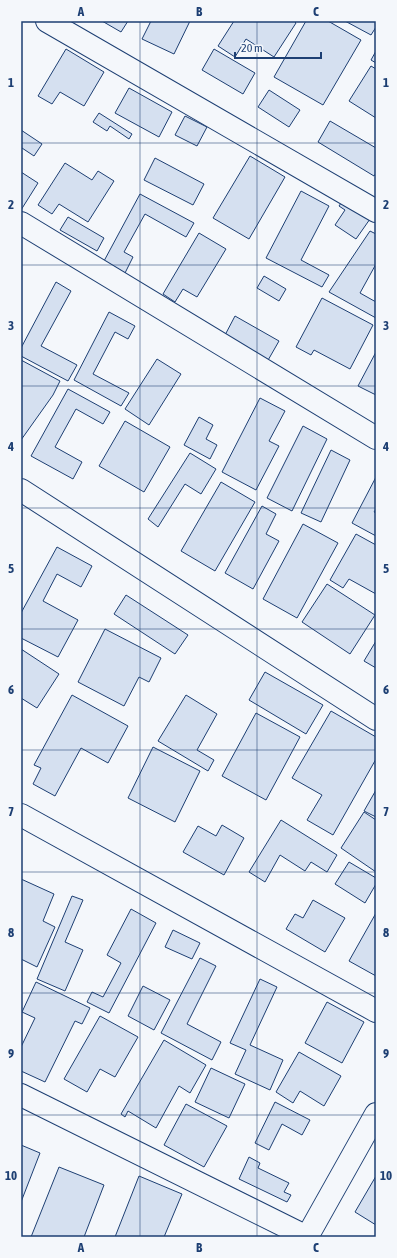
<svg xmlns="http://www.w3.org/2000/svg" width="397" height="1258" font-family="'Asap Condensed',sans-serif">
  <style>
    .building { fill: #d5e0f0; stroke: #1d3f73 }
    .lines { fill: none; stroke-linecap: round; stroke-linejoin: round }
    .minor-casing { stroke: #1d3f73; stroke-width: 24 }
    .minor { stroke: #f4f7fb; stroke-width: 22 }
    .grid { fill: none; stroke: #1d3f73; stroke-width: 1; stroke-opacity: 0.55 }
    .neatline { fill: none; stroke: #1d3f73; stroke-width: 1.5 }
    .grid-label { font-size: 13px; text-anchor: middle; font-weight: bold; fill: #1d3f73 }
  </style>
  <rect width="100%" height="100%" fill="#f4f7fb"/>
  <path class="building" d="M102 21H128L121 32Z
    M151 21H190L174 54 142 39Z
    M234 21H294L296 23 274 57 246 39 235 57 218 46Z
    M306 21H328L361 40 323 105 274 77Z
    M345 21H376V27L371 35Z
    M66 49 104 72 84 106 60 92 52 104 38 96Z
    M214 49 255 73 243 94 202 70Z
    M376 51V63L371 60Z
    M371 66 376 69V118L349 101Z
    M129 88 172 112 159 137 115 113Z
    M269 90 300 110 289 127 258 107Z
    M99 113 132 134 129 139 110 126 107 131 93 122Z
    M185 116 207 127 197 146 175 135Z
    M330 121 376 148V173L374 176 318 142Z
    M21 130 42 144 34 156 22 148 21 149Z
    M250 156 285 177 249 239 213 218Z
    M155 158 204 184 193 205 144 180Z
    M65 163 92 180 98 171 114 181 88 222 59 204 52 214 38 205Z
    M21 172 38 183 21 210Z
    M301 191 329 206 301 260 329 275 322 287 266 258Z
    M140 194 194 223 186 237 145 214 124 252 133 257 125 273 104 261Z
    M343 200 370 219 356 239 335 225 345 210 339 206Z
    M68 217 104 238 97 251 60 230Z
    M370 231 376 234V264L360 293 376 302V318L329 292Z
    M199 233 226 249 197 297 183 289 175 302 163 294Z
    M264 276 286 289 279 301 257 288Z
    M56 282 71 291 41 346 77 365 68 381 21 356V348Z
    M322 298 373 325 350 369 314 350 311 355 296 347Z
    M109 312 135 326 128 339 115 332 93 374 129 393 121 406 74 380Z
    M235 316 279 341 267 362 224 337Z
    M376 352V395L358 386Z
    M157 359 181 374 149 425 125 409Z
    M21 360 60 381 53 395 21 440Z
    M68 389 110 412 103 424 76 409 55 447 82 462 73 479 31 456Z
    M260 398 285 411 269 441 279 446 256 490 222 472Z
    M199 417 213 425 206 439 217 445 210 459 184 445Z
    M125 421 170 447 144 492 99 466Z
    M303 426 327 439 292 511 267 498Z
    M331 450 350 460 321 522 301 513Z
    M190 453 216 469 201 494 185 484 158 527 148 519Z
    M376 477V509L374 512 376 513V536L352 523Z
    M221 482 255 502 215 571 181 551Z
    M262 506 276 514 266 534 279 541 253 589 225 573Z
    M303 524 338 543 297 618 263 599Z
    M356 534 376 545V594L349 579 343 588 330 580Z
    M57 547 92 566 81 587 57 574 43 601 78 620 58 657 21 638V613Z
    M327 584 375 615 350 654 302 622Z
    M126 595 188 635 175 654 114 614Z
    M105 629 161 658 149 682 139 677 124 706 78 682Z
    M376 641V668L364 661Z
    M21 649 59 674 37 708 21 698Z
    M265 672 323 705 306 734 249 700Z
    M72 695 128 726 108 763 81 748 55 796 33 784 41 768 34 765Z
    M186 695 217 714 197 750 214 760 208 771 158 741Z
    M331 711 376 737V759L333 835 307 820 322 795 292 778Z
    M256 713 300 737 266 800 222 776Z
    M153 747 200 771 175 822 128 798Z
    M376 790V817L364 811Z
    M364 812 376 820V872L341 848Z
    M281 820 337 855 327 872 311 862 305 871 280 855 265 882 249 872Z
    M222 825 244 838 224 875 183 852 198 826 216 836Z
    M349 862 376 878V884L365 903 335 884Z
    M21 879 54 894 43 921 55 927 37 967 21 959Z
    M72 896 83 900 65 942 83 950 65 991 37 979Z
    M313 900 345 918 325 952 286 929 295 914 303 918Z
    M131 909 156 923 109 1013 87 1002 92 992 103 997 121 963 107 955Z
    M376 913V976L349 961Z
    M173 930 200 943 192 959 165 947Z
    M200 958 216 966 187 1024 221 1042 212 1060 161 1033Z
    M260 979 277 987 250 1045 283 1060 270 1090 235 1074 246 1050 230 1043Z
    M36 982 90 1008 82 1024 75 1021 45 1082 21 1071V1047L35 1018 22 1012Z
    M143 986 170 1000 154 1030 128 1016Z
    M327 1002 364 1022 342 1063 305 1043Z
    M100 1016 138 1037 115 1077 100 1069 87 1092 64 1079Z
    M164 1040 206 1065 190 1093 179 1086 156 1128 128 1111 125 1117 121 1114Z
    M299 1052 341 1076 324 1106 300 1091 293 1103 276 1092Z
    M211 1068 245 1084 229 1118 195 1102Z
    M275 1102 310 1120 302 1135 282 1124 269 1150 255 1143Z
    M186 1104 227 1126 204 1167 164 1145Z
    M21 1145 40 1153 21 1202Z
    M249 1157 260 1163 258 1168 289 1183 284 1192 291 1195 287 1202 239 1179Z
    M59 1167 104 1185 84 1237H31Z
    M139 1176 182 1194 164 1237H115Z
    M376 1176V1225L355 1212Z"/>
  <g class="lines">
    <defs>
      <path id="minor" d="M47 21 376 211
        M21 223 376 438
        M21 490 376 719
        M21 815 376 1011
        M21 1095 307 1237
        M307 1237 376 1114"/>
    </defs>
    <use href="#minor" class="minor-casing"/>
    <use href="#minor" class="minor"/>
  </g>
  <path class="grid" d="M140 21V1237M257 21V1237M21 143H376M21 265H376M21 386H376M21 508H376M21 629H376M21 750H376M21 872H376M21 993H376M21 1115H376"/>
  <rect width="397" height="1258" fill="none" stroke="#f4f7fb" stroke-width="44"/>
  <path d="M235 52v6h86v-6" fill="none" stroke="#1d3f73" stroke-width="2"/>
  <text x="241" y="52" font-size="12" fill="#1d3f73" stroke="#f4f7fb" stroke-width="3" paint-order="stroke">20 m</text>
  <rect x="22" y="22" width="353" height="1214" class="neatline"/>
  <g class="grid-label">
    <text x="81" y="16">A</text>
    <text x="199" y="16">B</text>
    <text x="316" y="16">C</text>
    <text x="11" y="87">1</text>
    <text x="386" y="87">1</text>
    <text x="11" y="209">2</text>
    <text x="386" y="209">2</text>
    <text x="11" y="330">3</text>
    <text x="386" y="330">3</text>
    <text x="11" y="451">4</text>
    <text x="386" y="451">4</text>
    <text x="11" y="573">5</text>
    <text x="386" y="573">5</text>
    <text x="11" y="694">6</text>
    <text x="386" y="694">6</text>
    <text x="11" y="816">7</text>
    <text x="386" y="816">7</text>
    <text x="11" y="937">8</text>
    <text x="386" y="937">8</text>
    <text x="11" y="1058">9</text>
    <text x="386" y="1058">9</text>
    <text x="11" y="1180">10</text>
    <text x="386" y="1180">10</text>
    <text x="81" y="1252">A</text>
    <text x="199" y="1252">B</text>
    <text x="316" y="1252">C</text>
  </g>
</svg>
